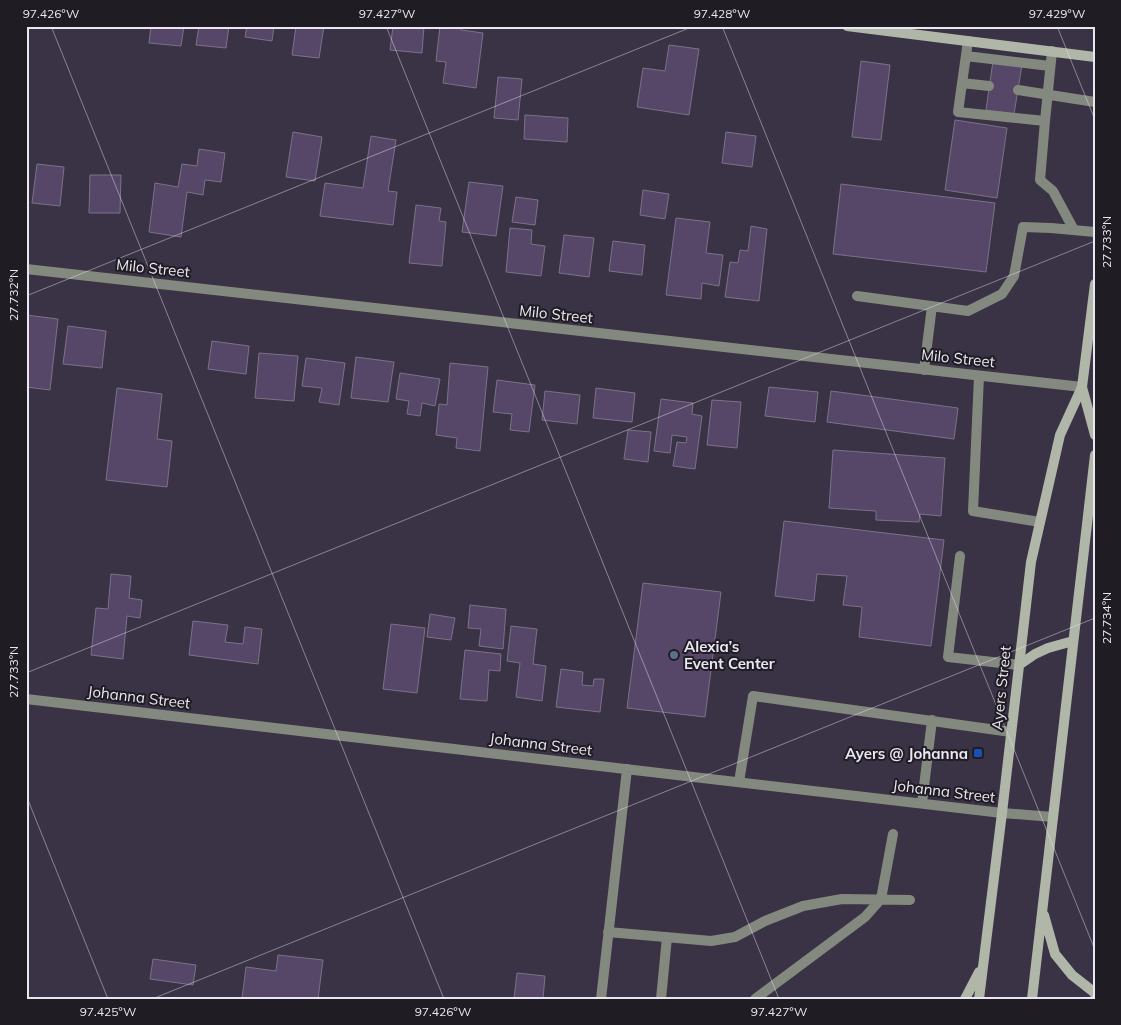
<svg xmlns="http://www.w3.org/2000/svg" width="1121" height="1025" font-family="Mulish,sans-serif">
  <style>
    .building { fill: #564769; stroke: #7b7287 }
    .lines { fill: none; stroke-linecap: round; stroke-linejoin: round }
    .lane { stroke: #84897f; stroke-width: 10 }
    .street { stroke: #84897f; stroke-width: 10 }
    .secondary { stroke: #b0b7a8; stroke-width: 10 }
    .ticks { fill: none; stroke: #eae6f2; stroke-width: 1; stroke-opacity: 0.45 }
    .service-dot { fill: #5c6f8a; stroke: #201c24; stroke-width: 2 }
    .transit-dot { fill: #1a4fb4; stroke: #201c24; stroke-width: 2 }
    .labels { text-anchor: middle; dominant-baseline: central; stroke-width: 4; stroke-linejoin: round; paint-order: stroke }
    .street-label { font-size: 15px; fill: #eae6f2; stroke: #201c24 }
    .poi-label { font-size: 15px; font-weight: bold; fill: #eae6f2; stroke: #201c24; text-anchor: start }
    .neatline { fill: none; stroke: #eae6f2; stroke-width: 2 }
    .ticks-label { font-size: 12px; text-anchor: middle; fill: #eae6f2 }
  </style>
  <rect width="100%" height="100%" fill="#3a3245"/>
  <path class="building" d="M151 26H184L181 46 149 43Z
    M199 26H229L226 48 196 45Z
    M247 26H274L272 41 245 37Z
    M296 26H324L319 58 292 55Z
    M393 26H424L422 53 390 50Z
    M440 26H462L461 30 483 33 476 88 443 83 446 62 436 61Z
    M669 45 699 49 689 115 637 107 643 68 665 71Z
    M861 61 890 65 881 140 852 137Z
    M993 61 1022 65 1014 114 986 110Z
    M498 77 522 79 518 120 494 118Z
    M525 115 568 118 567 142 524 139Z
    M955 120 1007 128 997 198 945 190Z
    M293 132 322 137 315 181 286 177Z
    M726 132 756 136 752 167 722 163Z
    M371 136 396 140 388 191 397 192 393 225 320 216 325 183 363 188Z
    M199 149 225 153 221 182 205 180 203 195 187 192 181 237 149 232 155 183 178 187 182 164 197 166Z
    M37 164 64 167 60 206 32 203Z
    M90 175H121L120 213H89Z
    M469 182 503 186 496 236 462 232Z
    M841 184 995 203 986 272 833 254Z
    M643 190 669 194 665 219 640 215Z
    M516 197 538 200 535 225 512 222Z
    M416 205 441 208 439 221 446 222 442 266 409 263Z
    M676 218 710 222 706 253 723 255 719 286 702 283 701 299 666 295Z
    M751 226 767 229 759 301 725 297 730 262 738 263 740 250 748 251Z
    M510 228 532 230 531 244 545 246 541 276 506 272Z
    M564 235 594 238 589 277 559 273Z
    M613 241 645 245 642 275 609 271Z
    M26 315 58 319 50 390 26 387Z
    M68 326 106 331 102 368 63 364Z
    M212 341 249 346 246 374 208 369Z
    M259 353 298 356 294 401 255 398Z
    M356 357 394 362 388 402 351 398Z
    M306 358 345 363 339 405 319 402 322 388 302 386Z
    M450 363 488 367 480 451 456 448 457 438 436 435 439 404 447 405Z
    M400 373 440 379 435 406 422 403 420 416 407 414 409 401 396 399Z
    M497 380 535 385 529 432 510 430 512 414 493 412Z
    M769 387 818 392 815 422 765 416Z
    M117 388 162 394 157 439 172 441 167 487 106 480Z
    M596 388 635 393 632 422 593 418Z
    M545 391 580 395 577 424 542 420Z
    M831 391 958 408 954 439 827 422Z
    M661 399 693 403 692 414 702 416 695 469 673 466 677 442 686 443 687 437 672 435 670 453 654 451Z
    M712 400 741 402 737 448 707 445Z
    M628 430 651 432 648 462 624 459Z
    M833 450 945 458 941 516 920 514 919 522 876 520V511L829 508Z
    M784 521 944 540 931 646 859 637 862 607 843 605 847 576 817 574 814 601 775 596Z
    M111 574 131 576 129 598 142 600 140 618 127 616 123 659 91 655 96 608 108 609Z
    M643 583 721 592 705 717 627 708Z
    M470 605 506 609 503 649 479 646 481 629 468 628Z
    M430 614 455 618 451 640 427 637Z
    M193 621 228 625 225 642 243 644 245 627 262 629 258 664 189 655Z
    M391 624 425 628 417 693 383 689Z
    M511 626 537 629 533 664 546 666 542 701 516 697 520 663 507 661Z
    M465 650 501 654 500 671 489 670 487 701 460 699Z
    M561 669 583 672 582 685 593 686 594 679H604L600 712 556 707Z
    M278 955 323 960 318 999H242L246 967 276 971Z
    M153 959 196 965 193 985 150 979Z
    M517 973 545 976 543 999H514Z"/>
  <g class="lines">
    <path class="lane" d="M968 41 958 112 1045 121
      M1052 51 1045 121 1040 180 1053 191 1074 230
      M966 56 1050 66
      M962 83 989 86
      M1018 90 1095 102
      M857 296 968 311 1002 294 1014 276 1023 227 1051 228 1095 232
      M924 370 932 306
      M979 376 973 511 1040 522
      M960 556 948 657 1019 665
      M739 782 753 696 1011 732
      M922 803 932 720
      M608 932 711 941 735 937 765 921 803 906 842 899 910 900
      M601 999 627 769
      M661 999 667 937
      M755 999 865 917 881 899 893 834"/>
    <path class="street" d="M26 269 1082 387
      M26 699 1002 813 1053 817"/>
    <path class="secondary" d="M847 26 1095 57
      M1082 387 1095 435
      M1019 665 1035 654 1048 648 1073 641
      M1044 915 1055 954 1072 975 1095 993
      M965 999 979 972
      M979 999 1002 813 1031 562 1060 435 1082 387 1095 284
      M1032 999 1095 455"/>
  </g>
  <path class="ticks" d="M51 26 444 999M386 26 779 999M722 26 1095 950M1057 26 1095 120M26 296 694 26M26 673 1095 241M26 795 108 999M152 999 1095 618M1085 999 1095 995"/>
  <circle class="service-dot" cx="674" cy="655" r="5"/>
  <rect class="transit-dot" x="973" y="748" width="10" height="10" rx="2.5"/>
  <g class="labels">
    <g class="street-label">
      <text transform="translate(153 268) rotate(6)">Milo Street</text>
      <text transform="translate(556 314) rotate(6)">Milo Street</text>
      <text transform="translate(958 358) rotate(6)">Milo Street</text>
      <text transform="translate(1001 688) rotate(-84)">Ayers Street</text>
      <text transform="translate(139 697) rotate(7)">Johanna Street</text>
      <text transform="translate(541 744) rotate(7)">Johanna Street</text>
      <text transform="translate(944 791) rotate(7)">Johanna Street</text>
    </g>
    <g class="poi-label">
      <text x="684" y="646">Alexia’s<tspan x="684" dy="17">Event Center</tspan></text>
      <text x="968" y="753" text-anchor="end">Ayers @ Johanna</text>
    </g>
  </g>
  <rect width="1121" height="1025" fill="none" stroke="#201c24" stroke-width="55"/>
  <rect x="28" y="28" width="1066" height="970" class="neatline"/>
  <g class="ticks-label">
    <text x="51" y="18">97.426°W</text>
    <text x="387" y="18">97.427°W</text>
    <text x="722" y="18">97.428°W</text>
    <text x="1057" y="18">97.429°W</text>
    <text transform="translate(1107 242) rotate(-90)" y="4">27.733°N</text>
    <text transform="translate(14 295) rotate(-90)" y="4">27.732°N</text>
    <text transform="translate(1107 618) rotate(-90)" y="4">27.734°N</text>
    <text transform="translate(14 672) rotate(-90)" y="4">27.733°N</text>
    <text x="108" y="1016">97.425°W</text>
    <text x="443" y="1016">97.426°W</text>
    <text x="779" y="1016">97.427°W</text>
  </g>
</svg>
